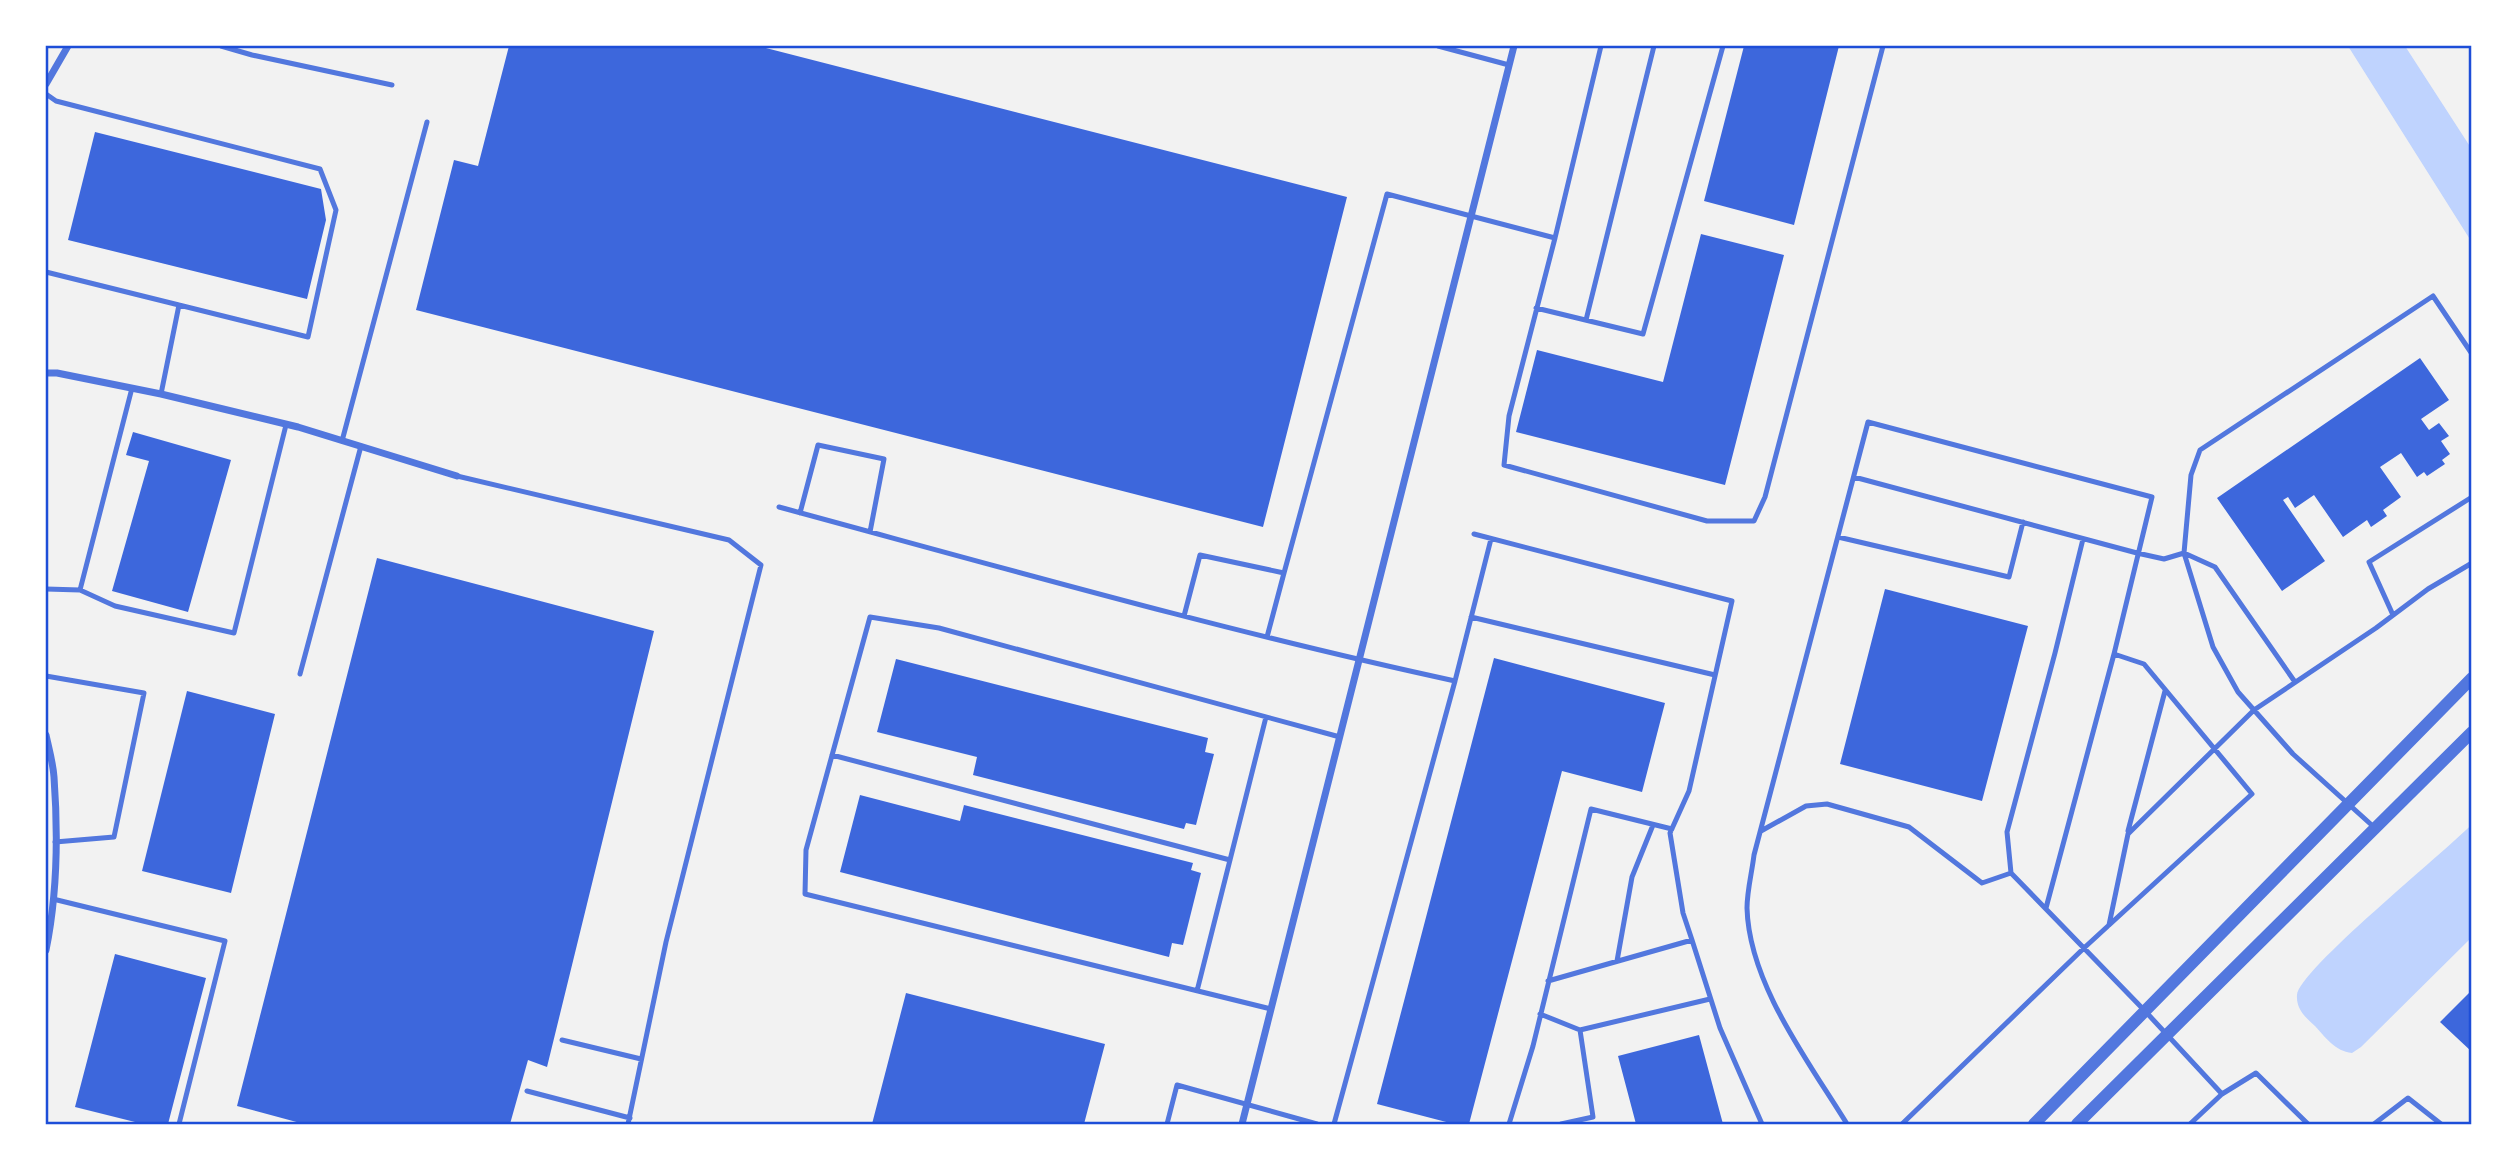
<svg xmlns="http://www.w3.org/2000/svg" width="2517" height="1170" font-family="'Fira Sans',sans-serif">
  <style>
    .water { fill: #bfd3fe }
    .building { fill: #3d67dc }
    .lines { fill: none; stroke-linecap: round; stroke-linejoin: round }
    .service { stroke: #5277de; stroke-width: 5 }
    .minor { stroke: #5277de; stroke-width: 7 }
    .tertiary { stroke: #5277de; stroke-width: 12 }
    .neatline { fill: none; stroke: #1d4ed8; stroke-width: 2.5 }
  </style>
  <rect width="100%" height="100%" fill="#f2f2f2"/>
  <path class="water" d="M2348 46H2405L2471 148V241Z
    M2471 825V938L2361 1047 2352 1053C2335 1051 2326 1038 2315 1026 2305 1017 2296 1009 2297 995 2299 970 2444 853 2471 825Z"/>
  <path class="building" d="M509 46H758L1347 197 1263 527 416 310 454 160 478 166Z
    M1744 46H1839L1794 225 1704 201Z
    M95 132 321 189 326 220 307 299 68 240Z
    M1701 234 1784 255 1725 485 1516 432 1537 350 1663 382Z
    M2420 358 2449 400 2421 419 2429 430 2439 423 2449 436 2441 441 2450 454 2442 460 2445 464 2427 476 2424 472 2417 477 2401 453 2380 467 2401 497 2383 510 2387 516 2371 527 2367 520 2343 537 2314 495 2295 508 2288 497 2283 500 2325 561 2282 591 2217 498Z
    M133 432 231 460 188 612 112 591 149 461 126 455Z
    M377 558 654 631 547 1067 528 1060 510 1124H304L237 1106Z
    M1885 589 2028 626 1982 801 1840 764Z
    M1494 658 1665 703 1642 792 1562 771 1469 1124H1454L1377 1104Z
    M896 659 1208 738 1205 752 1214 754 1196 825 1186 823 1184 829 973 775 977 757 877 732Z
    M187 691 275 714 231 893 142 871Z
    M860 795 960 821 964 805 1193 863 1191 870 1201 873 1183 945 1172 943 1169 957 840 872Z
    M115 954 206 978 168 1124H143L75 1107Z
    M2472 990V1052L2440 1022Z
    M906 993 1105 1044 1084 1124H872Z
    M1699 1035 1723 1124H1636L1618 1056Z"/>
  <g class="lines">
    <path class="service" d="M221 46 252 55 392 85
      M1438 46 1509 65
      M46 94 56 101 320 169 336 210 308 337 46 272
      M1555 238 1601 46
      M1536 308 1643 334 1723 46
      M1586 320 1654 46
      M161 394 179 305
      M342 441 427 122
      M457 476 729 540 761 565 666 942 628 1124
      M1854 477 2137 553 2164 559 2184 553 2215 567 2295 682
      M779 507C1004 568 1228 632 1455 681L1491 539
      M800 513 818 445 884 459 870 532
      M1474 534 1732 601 1689 791 1670 833 1683 913 1692 940 1720 1028 1762 1124
      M1838 537 2009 577 2023 522
      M2083 539 2055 653 2007 832 2011 873 2145 1011 2222 1094 2190 1124
      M1284 573 1387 194 1555 238 1509 416 1504 465 1707 521H1754L1765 497 1883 46
      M46 589 80 590 115 606 234 633 286 425
      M80 590 132 388
      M2393 615 2369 562 2472 497
      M1184 616 1200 555 1284 573 1267 637
      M1471 617 1715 675
      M300 674 361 446
      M46 676 144 693 114 837 55 842
      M832 755 1230 860
      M2375 828 2293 754 2238 692 2213 647 2184 553 2191 475 2200 450 2433 296 2472 354
      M1761 831 1806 806 1827 804 1909 827 1982 883 2011 873
      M2128 831 2165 691
      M53 899 225 941 179 1124
      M2046 908 2114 654
      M2109 925 2128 834 2254 710 2376 628 2428 589 2472 563
      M1617 961 1632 877 1653 825
      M1548 981 1692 940
      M1197 991 1266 717
      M1271 1009 805 894 806 850 870 617 939 628 1340 737
      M1540 1014 1580 1030
      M562 1040 641 1059
      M527 1091 630 1118
      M2222 1094 2256 1073 2308 1124
      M1167 1124 1177 1085 1317 1124
      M1334 1124 1455 681
      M1509 1124 1533 1046 1591 809 1672 829
      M1561 1124 1593 1117 1580 1030 1710 999
      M1847 1124C1809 1062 1749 984 1747 908 1747 891 1752 872 1754 855L1868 422 2152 497 2114 654 2144 664 2252 794 2084 948 1902 1124
      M2374 1124 2408 1098 2441 1124"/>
    <path class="minor" d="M46 84 68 46
      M46 373H57L161 394 298 427 457 476
      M46 735C49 749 53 763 54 777 58 832 57 896 46 950
      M1242 1124 1514 46"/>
    <path class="tertiary" d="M2034 1124 2472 678
      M2077 1124 2472 732"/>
  </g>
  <rect width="2517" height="1170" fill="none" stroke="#ffffff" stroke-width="94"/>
  <rect x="47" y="47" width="2423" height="1076" class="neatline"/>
</svg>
